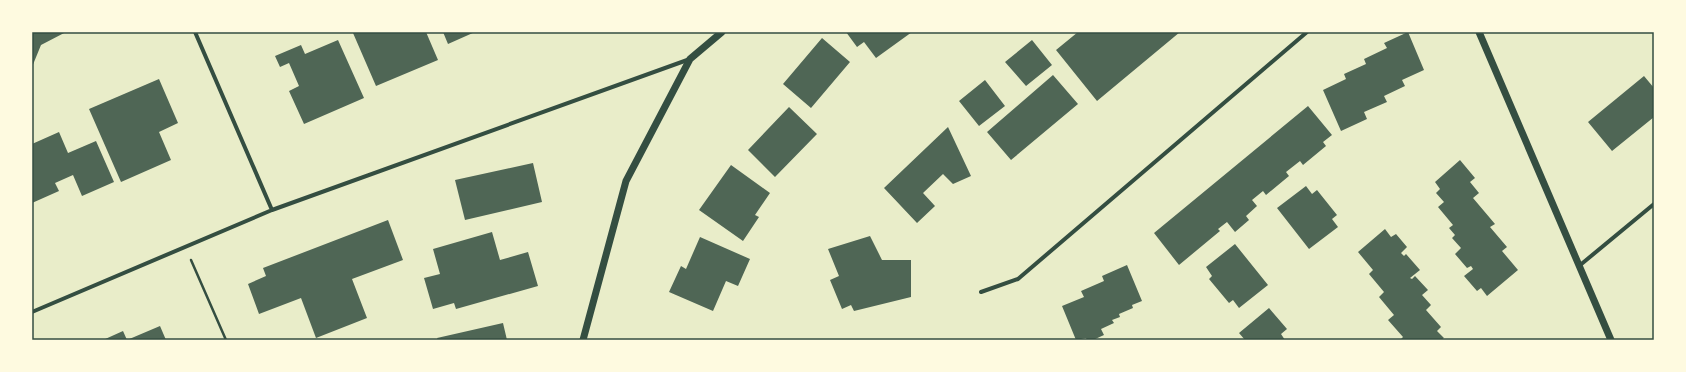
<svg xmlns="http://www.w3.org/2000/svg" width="1686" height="372" font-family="Jost,sans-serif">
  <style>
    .building { fill: #4f6655 }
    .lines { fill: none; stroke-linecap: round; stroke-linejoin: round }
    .path { stroke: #344e41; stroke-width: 2.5 }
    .minor { stroke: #344e41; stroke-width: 4 }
    .tertiary { stroke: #344e41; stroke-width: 7 }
    .neatline { fill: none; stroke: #344e41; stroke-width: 1.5 }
  </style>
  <rect width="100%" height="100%" fill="#e9edc9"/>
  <path class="building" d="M32 32H66L41 45 32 67Z
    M354 32H426L438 60 376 86 353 33Z
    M443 32H475L448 44Z
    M846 32H912L876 58 864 42 857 47Z
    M1078 32H1180L1097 101 1056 50Z
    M1408 32 1424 70 1402 80 1405 86 1384 96 1387 102 1364 112 1367 119 1341 131 1323 90 1346 79 1344 74 1366 64 1364 59 1387 48 1384 43Z
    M822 38 850 62 811 108 783 84Z
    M338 40 364 98 304 124 289 91 299 86 289 63 280 67 275 56 301 45 305 54Z
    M1032 40 1052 65 1026 86 1005 62Z
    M1053 75 1078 104 1011 160 987 132Z
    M1644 76 1654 88V117L1612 151 1588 122Z
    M159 79 178 123 159 132 171 160 121 182 89 109Z
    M985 80 1005 106 979 126 959 101Z
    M1308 106 1332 135 1323 142 1326 146 1303 165 1300 161 1286 172 1289 176 1266 195 1263 191 1252 200 1257 206 1246 216 1249 220 1235 232 1227 222 1218 229 1220 231 1179 265 1154 233Z
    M789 107 817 134 775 177 748 150Z
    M948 127 971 176 953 184 943 174 923 193 935 206 917 223 884 188Z
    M59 132 68 153 96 141 114 182 82 196 73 175 55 183 59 191 32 203V144Z
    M1460 160 1475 178 1470 182 1479 193 1473 198 1495 224 1490 227 1507 247 1502 251 1518 270 1487 296 1481 288 1477 291 1464 276 1473 269 1471 266 1467 268 1455 254 1461 248 1452 238 1455 235 1449 228 1453 225 1438 207 1444 202 1436 193 1440 189 1435 182Z
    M533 163 542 202 465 220 455 180Z
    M731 165 770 193 755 215 759 217 743 241 699 210Z
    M1306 186 1312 194 1317 190 1337 215 1332 219 1338 227 1309 249 1277 208Z
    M388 220 403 260 352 279 367 318 316 338 301 298 259 314 248 284 266 276 263 268Z
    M1385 229 1391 237 1396 234 1407 247 1401 253 1404 256 1406 254 1420 270 1410 278 1412 279 1415 276 1428 290 1422 295 1431 305 1426 310 1441 327 1437 331 1444 338 1441 340H1400L1403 337 1388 320 1394 315 1379 297 1384 292 1369 274 1373 270 1358 252Z
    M492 232 500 260 528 252 538 286 456 309 454 303 433 309 424 278 440 274 433 249Z
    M870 236 882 260H911V297L854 311 851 305 842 309 830 280 839 276 828 249Z
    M700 237 750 259 738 286 726 281 713 311 669 292 681 266 686 269Z
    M1235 244 1268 285 1239 308 1233 300 1229 303 1209 279 1212 276 1206 267Z
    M1127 265 1142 301 1132 305 1133 308 1119 314 1120 317 1112 320 1114 323 1101 329 1104 335 1093 340H1087L1086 338 1076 340 1062 306 1084 297 1081 291 1104 281 1102 276Z
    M1269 308 1287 329 1281 334 1285 340H1245L1239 333Z
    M503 323 507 340H438L437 338Z
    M160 326 166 340H103L123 331 127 340Z"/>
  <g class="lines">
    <path class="path" d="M191 260 226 340"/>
    <path class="minor" d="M195 32 272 210
      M1579 266 1654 204
      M981 292 1018 279 1307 32
      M32 312 272 210 690 59"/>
    <path class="tertiary" d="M1479 32 1611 340
      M583 340 626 181 690 59 722 32"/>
  </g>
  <rect width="1686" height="372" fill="none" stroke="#fefae0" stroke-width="66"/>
  <rect x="33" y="33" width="1620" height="306" class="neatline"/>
</svg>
